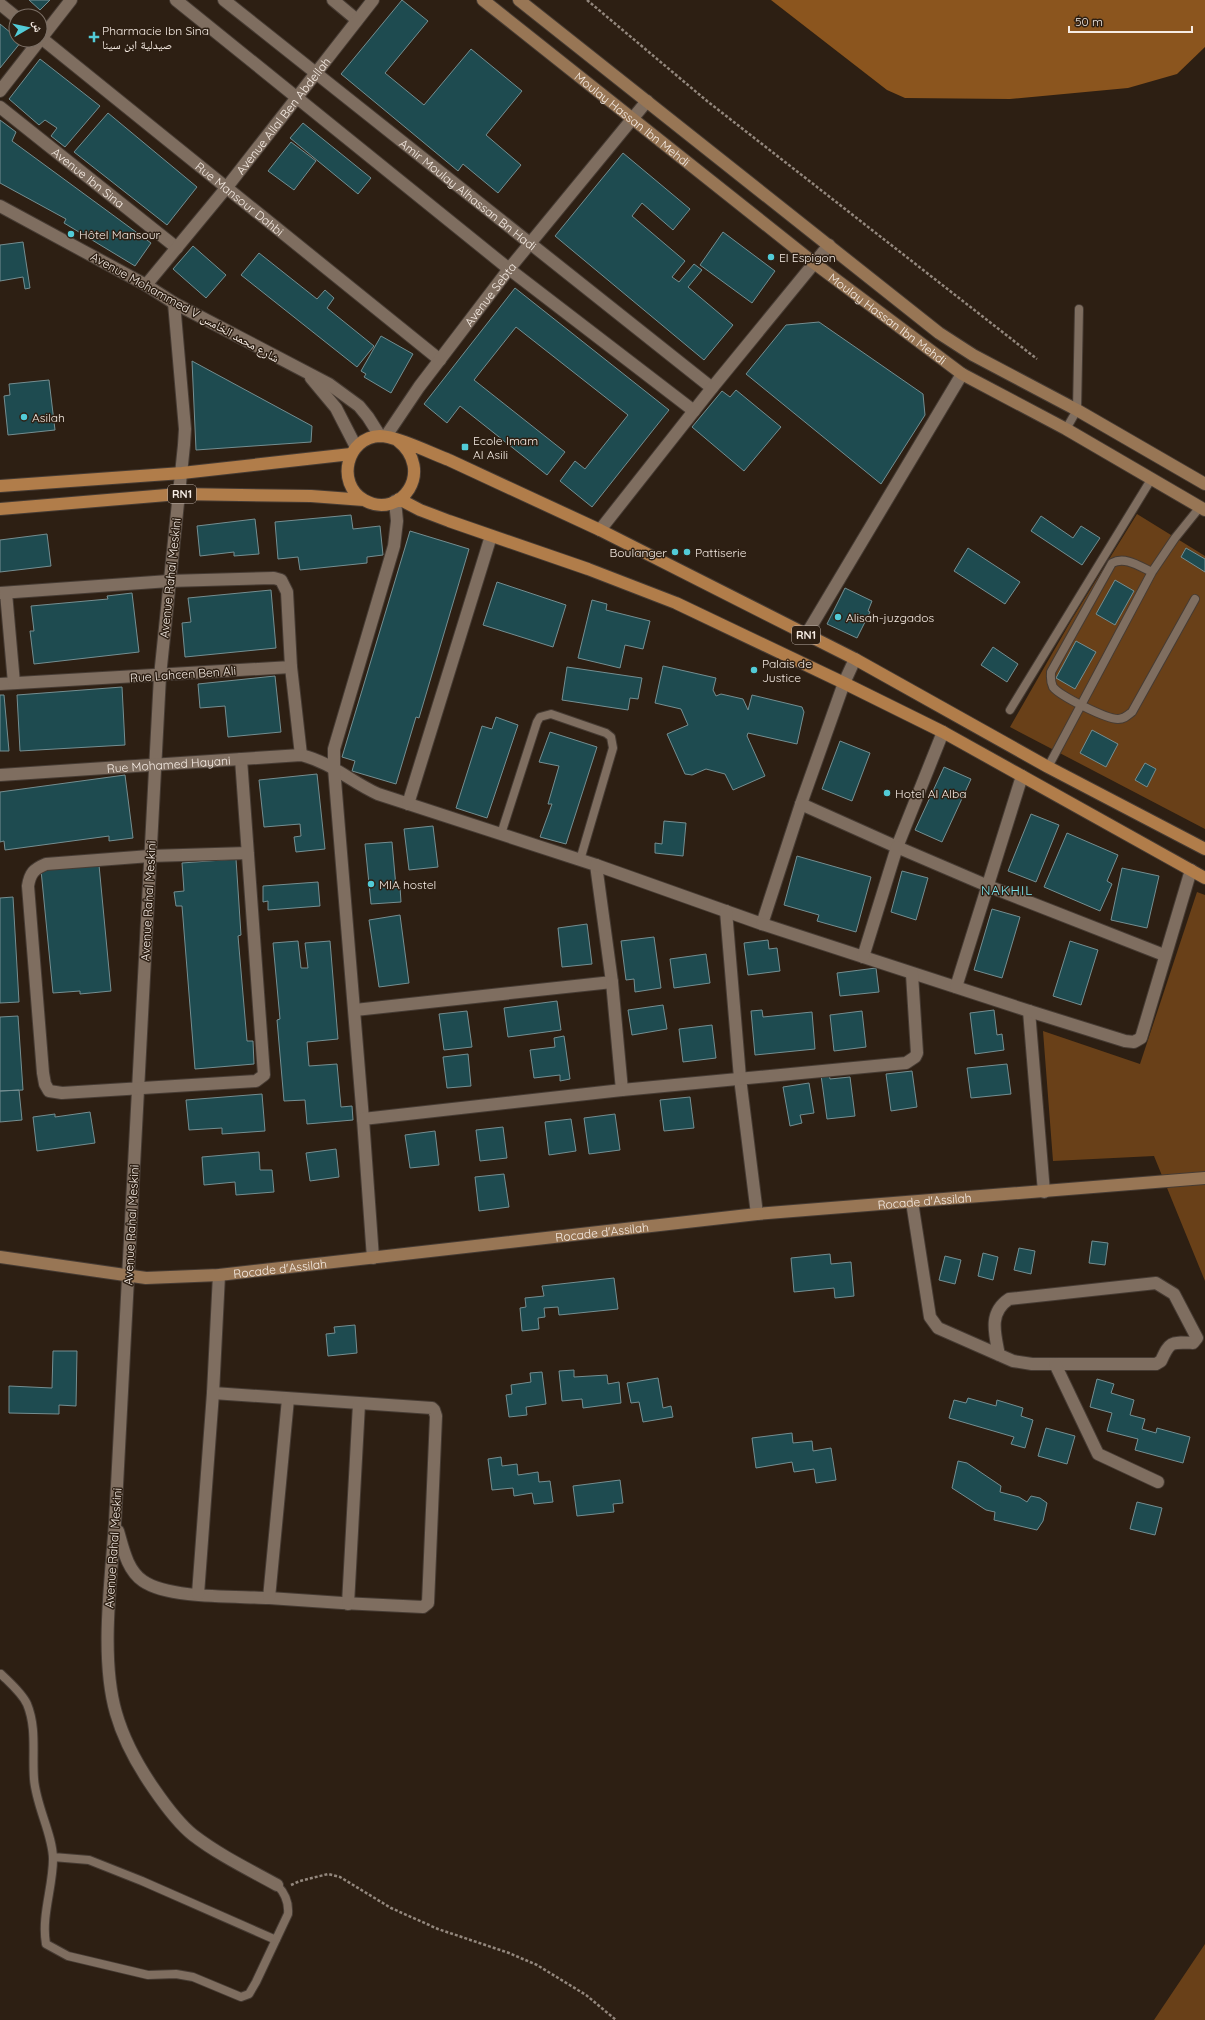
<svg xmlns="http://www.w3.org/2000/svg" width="1205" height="2020" font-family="Quicksand,'Noto Naskh Arabic',sans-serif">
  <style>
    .green { fill: #694018 }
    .water { fill: #8b551e }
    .building { fill: #1e4b50; stroke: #748e91 }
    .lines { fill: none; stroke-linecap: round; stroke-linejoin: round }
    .lane-casing { stroke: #463b33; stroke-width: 10 }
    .street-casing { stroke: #463b33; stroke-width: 14 }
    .secondary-casing { stroke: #463b33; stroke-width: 14 }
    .primary-casing { stroke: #463b33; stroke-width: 14 }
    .path { stroke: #93877d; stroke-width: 2.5; stroke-dasharray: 3 2; stroke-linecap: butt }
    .lane { stroke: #7f6e60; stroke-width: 8 }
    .street { stroke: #7f6e60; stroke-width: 12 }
    .secondary { stroke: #987655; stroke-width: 12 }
    .primary { stroke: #b17d4a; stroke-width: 12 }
    .poi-dot { fill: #52cbd7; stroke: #2d1f13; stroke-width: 1.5 }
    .labels { text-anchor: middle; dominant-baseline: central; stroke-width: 3; stroke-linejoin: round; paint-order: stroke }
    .shield { fill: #2d1f13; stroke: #baaea5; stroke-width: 1 }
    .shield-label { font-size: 11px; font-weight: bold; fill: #f6ece4 }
    .poi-label { font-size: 12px; fill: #f6ece4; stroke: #2d1f13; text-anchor: start }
    .street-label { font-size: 12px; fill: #f6ece4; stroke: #2d1f13 }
    .neighbourhood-label { font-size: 13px; letter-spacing: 1px; fill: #7de8f2; stroke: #2d1f13 }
  </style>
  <rect width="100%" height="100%" fill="#2d1f13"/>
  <path class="green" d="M1137 514 1205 556V829L1010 727 1072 619Z
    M1197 892 1205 895V1281L1154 1156 1053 1161 1043 1031 1140 1064Z
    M1205 1944V2020H1154Z"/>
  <path class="water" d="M771 0H1205V47L1177 74 1128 88 1010 99 905 98 887 90Z"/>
  <path class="building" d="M29 0H50L40 10Z
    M402 0 428 21 385 73 424 105 471 49 522 91 486 135 521 165 498 193 463 164 458 171 341 74Z
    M0 24 16 37V40L21 42 0 68Z
    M40 59 100 106 65 147 51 136 57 128 45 120 39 125 9 99Z
    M108 113 197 187 167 225 74 152Z
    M0 120 16 132 12 141 151 243 135 266 64 223 66 219 0 183Z
    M303 123 371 178 358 194 290 138Z
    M291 142 316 161 294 190 268 171Z
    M623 153 690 209 673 230 642 203 632 216 685 261 672 277 679 282 694 264 702 270 688 287 733 325 704 360 555 236Z
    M723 232 775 271 752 303 700 265Z
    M23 242 30 288 25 289 23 277 0 281V245Z
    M193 246 226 275 206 298 173 269Z
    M259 253 317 299 325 290 334 298 327 308 374 346 357 367 241 275Z
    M515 288 669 410 592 507 560 481 575 461 585 469 628 415 516 327 474 380 565 452 547 475 460 406 447 423 424 404Z
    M819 322 923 394 925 415 881 484 746 374 786 325Z
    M381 336 413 354 391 393 364 377 366 374 361 371Z
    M192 361 312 426 311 442 196 450Z
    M49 380 55 430 8 435 4 396 10 395 9 384Z
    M736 390 781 427 744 471 692 427 722 391 730 397Z
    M351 515 353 529 380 526 383 555 367 557V563L300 570 298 557 278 559 275 522Z
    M1041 516 1073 538 1081 526 1100 538 1082 565 1031 531Z
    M255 519 259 554 234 556V552L200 556 197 526Z
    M410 531 469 549 419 718 416 717 396 784 352 771 355 761 342 757Z
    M47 534 51 566 0 572V540Z
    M968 548 1020 582 1005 604 954 571Z
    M1186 548 1205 559V572L1181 557Z
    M1115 580 1134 591 1115 625 1096 614Z
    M497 582 566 605 553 647 483 625Z
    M845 588 872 601 868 611 870 612 857 638 827 624Z
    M271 590 276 648 185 657 182 623 191 622 188 598Z
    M132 593 139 652 34 664 30 631H34L31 606 108 599 107 596Z
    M592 600 607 604 606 610 650 621 643 649 625 645 620 668 578 658Z
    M1076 641 1096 652 1075 689 1056 678Z
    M993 647 1018 664 1007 682 981 665Z
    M663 666 716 678 713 690 716 696 721 694 743 699 748 710 752 695 802 707 804 712 797 744 748 733 747 736 765 776 733 790 725 774 706 769 692 775 685 774 667 734 688 725 681 709 655 703Z
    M567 667 642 678 638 699 630 698 628 710 562 700Z
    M275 676 281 732 228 737 225 706 200 708 198 684Z
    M122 687 125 745 20 751 17 695Z
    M0 695H4L9 751H0Z
    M496 717 518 725 487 818 456 808 482 726 492 729Z
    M1092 730 1118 744 1106 767 1080 753Z
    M550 732 597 747 566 844 540 837 552 804H548L559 766 539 762Z
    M840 741 870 753 852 801 822 789Z
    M1145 763 1156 769 1147 787 1135 780Z
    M944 767 971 779 942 842 915 830Z
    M317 774 325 849 296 852 294 837 301 836 300 824 264 827 259 780Z
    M125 775 133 838 109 841V836L5 850 4 841 0 842V792Z
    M1031 814 1059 825 1036 882 1008 871Z
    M664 821 686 823 683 856 655 853V843L662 844Z
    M433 826 438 867 409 870 404 829Z
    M1067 833 1118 855 1107 881 1112 884 1100 911 1044 887Z
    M392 842 396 887H400L401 902 371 904 365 844Z
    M797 856 871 877 856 932 817 921 819 915 784 905Z
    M236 859 241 935 238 936 247 1041H253L254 1064 195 1069 182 906H176L174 892 184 891 182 863Z
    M99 865 111 991 80 994V991L53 993 41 870Z
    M1122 868 1159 876 1147 928 1111 920Z
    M902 871 928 878 916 920 891 912Z
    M318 882 320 906 268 910V901L263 902V886Z
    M13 897 19 1002 0 1003V898Z
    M992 909 1020 917 1002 978 974 970Z
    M400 915 409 983 379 987 369 920Z
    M587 924 592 964 562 967 558 928Z
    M654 937 661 988 635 992 634 979 626 980 621 941Z
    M768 940 769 949 777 948 780 971 748 975 744 943Z
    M298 941 301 968H308L305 943 330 941 338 1039 307 1042 309 1066 337 1064 341 1107 352 1106 353 1120 307 1124 305 1100 284 1101 277 1020 280 1019 273 943Z
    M1070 941 1098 950 1081 1005 1053 996Z
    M706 954 710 983 674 988 670 959Z
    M876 968 879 992 840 996 837 973Z
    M557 1001 561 1030 508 1037 504 1008Z
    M663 1005 667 1029 632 1035 628 1010Z
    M762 1010 763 1017 812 1012 815 1049 755 1055 751 1011Z
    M994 1010 997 1035 1002 1034 1004 1050 975 1054 970 1013Z
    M467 1011 472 1047 444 1050 439 1014Z
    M862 1011 866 1047 834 1051 830 1015Z
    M18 1016 23 1090 0 1091V1017Z
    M712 1025 716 1058 683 1062 679 1029Z
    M564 1036 570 1079 560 1081V1075L534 1078 530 1050 555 1047 554 1038Z
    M468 1054 471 1086 447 1088 443 1057Z
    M1007 1064 1011 1094 971 1098 967 1068Z
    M912 1071 917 1107 891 1111 886 1074Z
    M829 1074 830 1079 850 1077 855 1116 827 1119 821 1075Z
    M809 1083 814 1113 800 1115 802 1123 790 1126 783 1087Z
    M19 1090 22 1120 0 1122V1091Z
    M262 1094 265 1131 222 1134V1128L189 1130 186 1100Z
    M690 1097 694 1128 664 1131 660 1100Z
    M90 1112 95 1143 37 1151 33 1117 55 1114V1117Z
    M615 1114 620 1150 589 1154 584 1118Z
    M571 1119 576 1151 549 1155 545 1122Z
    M503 1127 507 1158 480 1161 476 1130Z
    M435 1131 439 1165 410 1168 405 1135Z
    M336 1149 339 1177 310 1181 306 1153Z
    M259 1152 260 1170H272L274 1192 236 1195 235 1182 204 1185 202 1157Z
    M504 1174 509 1207 479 1211 475 1177Z
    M1092 1241 1108 1243 1105 1265 1089 1263Z
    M1019 1248 1035 1251 1031 1274 1014 1270Z
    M983 1253 998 1257 993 1280 978 1276Z
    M830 1254 831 1264 851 1262 854 1296 835 1298 834 1288 794 1292 791 1258Z
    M945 1256 961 1260 955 1284 939 1280Z
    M614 1278 618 1309 559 1315 558 1307 544 1308 545 1317 538 1318 539 1329 522 1331 520 1308 526 1307 525 1298 544 1296 542 1286Z
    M355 1325 357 1353 328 1356 326 1334 335 1333 334 1327Z
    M53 1351H77L76 1406 59 1405V1414L9 1413V1386L52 1388Z
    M574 1370V1377L607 1375 608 1384 619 1382 621 1403 583 1408 582 1399 562 1401 559 1371Z
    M542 1372 546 1404 526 1407 527 1415 509 1417 506 1395 512 1394 511 1385 531 1382 530 1373Z
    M658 1378 663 1408 671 1406 673 1417 643 1422 639 1402 631 1403 627 1383Z
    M1097 1379 1114 1384 1111 1393 1134 1400 1130 1415 1145 1419 1142 1429 1156 1433 1157 1428 1190 1437 1183 1463 1135 1450 1138 1439 1107 1431 1112 1413 1090 1407Z
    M968 1398 996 1406 997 1400 1023 1408 1021 1416 1033 1420 1025 1448 1011 1444 1014 1437 949 1418 954 1400 966 1403Z
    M1046 1428 1075 1436 1067 1464 1038 1456Z
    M792 1433 793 1443 812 1441 813 1451 831 1448 836 1480 816 1483 814 1469 794 1472 792 1462 756 1468 752 1438Z
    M501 1457 502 1466 517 1464 518 1475 538 1472 539 1482 550 1481 553 1502 534 1504 532 1493 514 1496 513 1488 492 1490 488 1459Z
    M958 1461 967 1463 1001 1486 1000 1492 1019 1497 1027 1502 1031 1496 1040 1498 1047 1503 1043 1521 1037 1530 994 1520 995 1512 986 1510 952 1488Z
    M620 1480 623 1503 613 1504 614 1512 577 1516 573 1486Z
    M1137 1502 1162 1508 1155 1535 1130 1529Z"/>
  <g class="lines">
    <defs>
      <path id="lane" d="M1066 429 1077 410 1079 309
        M1152 572C1139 566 1125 556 1112 563L1051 672C1051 678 1050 681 1053 687 1060 696 1106 719 1118 719 1124 719 1127 716 1132 712L1195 599
        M1010 710 1152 478
        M1048 767 1152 572 1175 538 1200 507
        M501 834 537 722 540 717 551 714 606 733 611 737 613 748 580 860
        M1 1674C10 1683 22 1693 27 1704 37 1728 32 1754 34 1779 36 1806 53 1835 53 1859 53 1887 41 1916 46 1944L68 1956 148 1975 176 1974 193 1977 241 1997 249 1994 256 1982 288 1914C289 1902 285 1893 277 1885
        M53 1857 89 1860 142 1881 276 1940"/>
      <g id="street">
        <path d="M176 0 509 269 694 411"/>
        <path id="s1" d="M224 0 712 388"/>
        <path d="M333 0 357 20"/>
        <path d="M0 4 16 17"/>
        <path id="s2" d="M40 37 440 360"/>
        <path d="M0 91 71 0"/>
        <path id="s3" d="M0 107 177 248"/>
        <path d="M0 206 146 285 174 303 329 384 359 406 368 417 380 436"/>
        <path id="s4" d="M146 285 227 187 373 0"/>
        <path d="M174 303 185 429 184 445 160 676 115 1523C111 1580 100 1658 116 1713 124 1741 138 1766 154 1789 165 1805 178 1823 193 1835 219 1855 248 1869 277 1885"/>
        <path d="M311 378 336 408 356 447"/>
        <path id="s5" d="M386 436 419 387 509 269 647 101"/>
        <path d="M600 530 712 388 829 245"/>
        <path d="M0 593 169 581 274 578 281 580 287 592 291 667 0 684"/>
        <path d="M6 593 14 683"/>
        <path d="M806 635 962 374"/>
        <path d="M291 667 301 755"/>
        <path d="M241 759 264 1075 256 1081 62 1093 49 1091 45 1084 43 1073 28 886C30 873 34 869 46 864L150 856 248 853"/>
        <path id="s6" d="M0 775 301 755C331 762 351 782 378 794L596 865 612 982 355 1010"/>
        <path d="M408 804 491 536"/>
        <path d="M801 804 844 683 855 659"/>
        <path d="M596 865 762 924 801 804 897 847 943 732"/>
        <path d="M726 911 740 1078 757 1214"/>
        <path d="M762 924 1029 1011 1044 1192"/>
        <path d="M863 957 897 847 988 886 1164 955"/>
        <path d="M612 982 622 1090"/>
        <path d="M956 987 1022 776"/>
        <path d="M1029 1011 1125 1041 1134 1042 1141 1038 1191 870"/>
        <path d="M363 1119 334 768V749L394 546 397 521 395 501"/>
        <path d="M912 1202 930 1317 938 1328 1013 1361 1032 1364H1156L1161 1361C1170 1341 1171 1342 1193 1343L1197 1338 1174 1294 1156 1283 1009 1299C988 1313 995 1334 999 1355"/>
        <path d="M373 1258 363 1119 622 1090 906 1063 915 1057 917 1053 912 974"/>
        <path d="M1055 1364 1098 1454 1158 1482"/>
        <path d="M118 1531C123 1548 127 1570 143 1581 169 1599 236 1596 269 1598 320 1602 371 1605 423 1607L428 1603 436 1416 434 1410 432 1408 213 1393"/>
        <path d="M198 1594 213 1393 219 1275"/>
        <path d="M269 1598 288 1399"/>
        <path d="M348 1604 359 1404"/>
      </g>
      <g id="secondary">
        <path id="s7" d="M483 0 814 263 962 374 1066 429 1205 510"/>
        <path d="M519 0 939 333 973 355 1077 410 1205 484"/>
        <path id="s8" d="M0 1257 146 1278 219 1275 757 1214 1205 1178"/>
      </g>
      <path id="primary" d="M397 440C436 470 401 521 364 500 335 483 347 437 380 436 396 436 433 454 449 460L600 530 855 659 1048 767 1205 849
        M0 486 182 473 351 454
        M399 499 420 510 449 521 588 569 676 603 844 683 943 732 1205 878
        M0 509 179 494 311 496 364 500"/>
    </defs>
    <use href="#lane" class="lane-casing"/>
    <use href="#street" class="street-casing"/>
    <use href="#secondary" class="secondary-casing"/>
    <use href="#primary" class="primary-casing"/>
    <path class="path" d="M587 0 707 101 1037 359
      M291 1885 300 1881 328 1874 340 1877 391 1908 438 1929 509 1953 537 1965 586 1995 616 2020"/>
    <use href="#lane" class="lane"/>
    <use href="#street" class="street"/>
    <use href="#secondary" class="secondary"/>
    <use href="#primary" class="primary"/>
  </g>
  <g class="poi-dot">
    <path d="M92 31h4v4h4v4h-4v4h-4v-4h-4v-4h4z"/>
    <circle cx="71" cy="234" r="4"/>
    <circle cx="771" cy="257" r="4"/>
    <circle cx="24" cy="417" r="4"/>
    <rect x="461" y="443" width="8" height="8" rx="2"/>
    <circle cx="675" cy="552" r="4"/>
    <circle cx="687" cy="552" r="4"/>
    <circle cx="838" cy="617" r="4"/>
    <circle cx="754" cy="670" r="4"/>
    <circle cx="887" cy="793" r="4"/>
    <circle cx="371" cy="884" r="4"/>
  </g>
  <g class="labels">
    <g class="shield">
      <rect x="168" y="485" width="28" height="18" rx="3"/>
      <rect x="792" y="626" width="28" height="18" rx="3"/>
    </g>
    <g class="shield-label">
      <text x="182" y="494">RN1</text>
      <text x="806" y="635">RN1</text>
    </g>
    <g class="poi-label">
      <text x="102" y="30">Pharmacie Ibn Sina<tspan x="102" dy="14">صيدلية ابن سينا</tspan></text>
      <text x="79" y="234">Hôtel Mansour</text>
      <text x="779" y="257">El Espigon</text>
      <text x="32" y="417">Asilah</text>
      <text x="473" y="440">Ecole Imam<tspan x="473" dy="14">Al Asili</tspan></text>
      <text x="667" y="552" text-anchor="end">Boulanger</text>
      <text x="695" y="552">Pattiserie</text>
      <text x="846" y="617">Alisah-juzgados</text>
      <text x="762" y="663">Palais de<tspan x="762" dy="14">Justice</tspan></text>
      <text x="895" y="793">Hotel Al Alba</text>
      <text x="379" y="884">MIA hostel</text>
    </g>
    <g class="street-label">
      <text stroke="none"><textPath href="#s4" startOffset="218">Avenue Allal Ben Abdellah</textPath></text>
      <text stroke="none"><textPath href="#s7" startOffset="191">Moulay Hassan Ibn Mehdi</textPath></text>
      <text stroke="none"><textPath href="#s3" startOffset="113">Avenue Ibn Sina</textPath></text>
      <text stroke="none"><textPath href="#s1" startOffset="312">Amir Moulay Alhassan Bn Hadi</textPath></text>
      <text stroke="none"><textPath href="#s2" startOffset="257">Rue Mansour Dahbi</textPath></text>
      <text stroke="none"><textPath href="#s5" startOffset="176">Avenue Sebta</textPath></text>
      <text transform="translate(185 307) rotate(29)">Avenue Mohammed V شارع محمد الخامس</text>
      <text stroke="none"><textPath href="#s7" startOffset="515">Moulay Hassan Ibn Mehdi</textPath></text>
      <text transform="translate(170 578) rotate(-84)">Avenue Rahal Meskini</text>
      <text transform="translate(183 674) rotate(-4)">Rue Lahcen Ben Ali</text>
      <text stroke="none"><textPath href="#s6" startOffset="169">Rue Mohamed Hayani</textPath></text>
      <text transform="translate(148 901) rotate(-87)">Avenue Rahal Meskini</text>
      <text stroke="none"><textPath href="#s8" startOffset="930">Rocade d'Assilah</textPath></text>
      <text transform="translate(131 1225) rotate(-87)">Avenue Rahal Meskini</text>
      <text stroke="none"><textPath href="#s8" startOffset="606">Rocade d'Assilah</textPath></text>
      <text stroke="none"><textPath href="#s8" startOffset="282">Rocade d'Assilah</textPath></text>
      <text transform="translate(113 1548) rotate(-86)">Avenue Rahal Meskini</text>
    </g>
    <g class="neighbourhood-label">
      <text x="1007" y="890">NAKHIL</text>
    </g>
  </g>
  <g transform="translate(28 28) rotate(81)"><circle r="19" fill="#2d1f13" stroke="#7d7167"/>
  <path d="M0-3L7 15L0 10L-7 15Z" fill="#52cbd7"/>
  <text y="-6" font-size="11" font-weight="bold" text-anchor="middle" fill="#f6ece4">ش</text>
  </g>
  <path d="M1069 26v6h123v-6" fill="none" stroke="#f6ece4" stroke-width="2"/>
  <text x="1075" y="26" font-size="12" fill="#f6ece4" stroke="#2d1f13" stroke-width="3" paint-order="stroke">50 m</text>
</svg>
